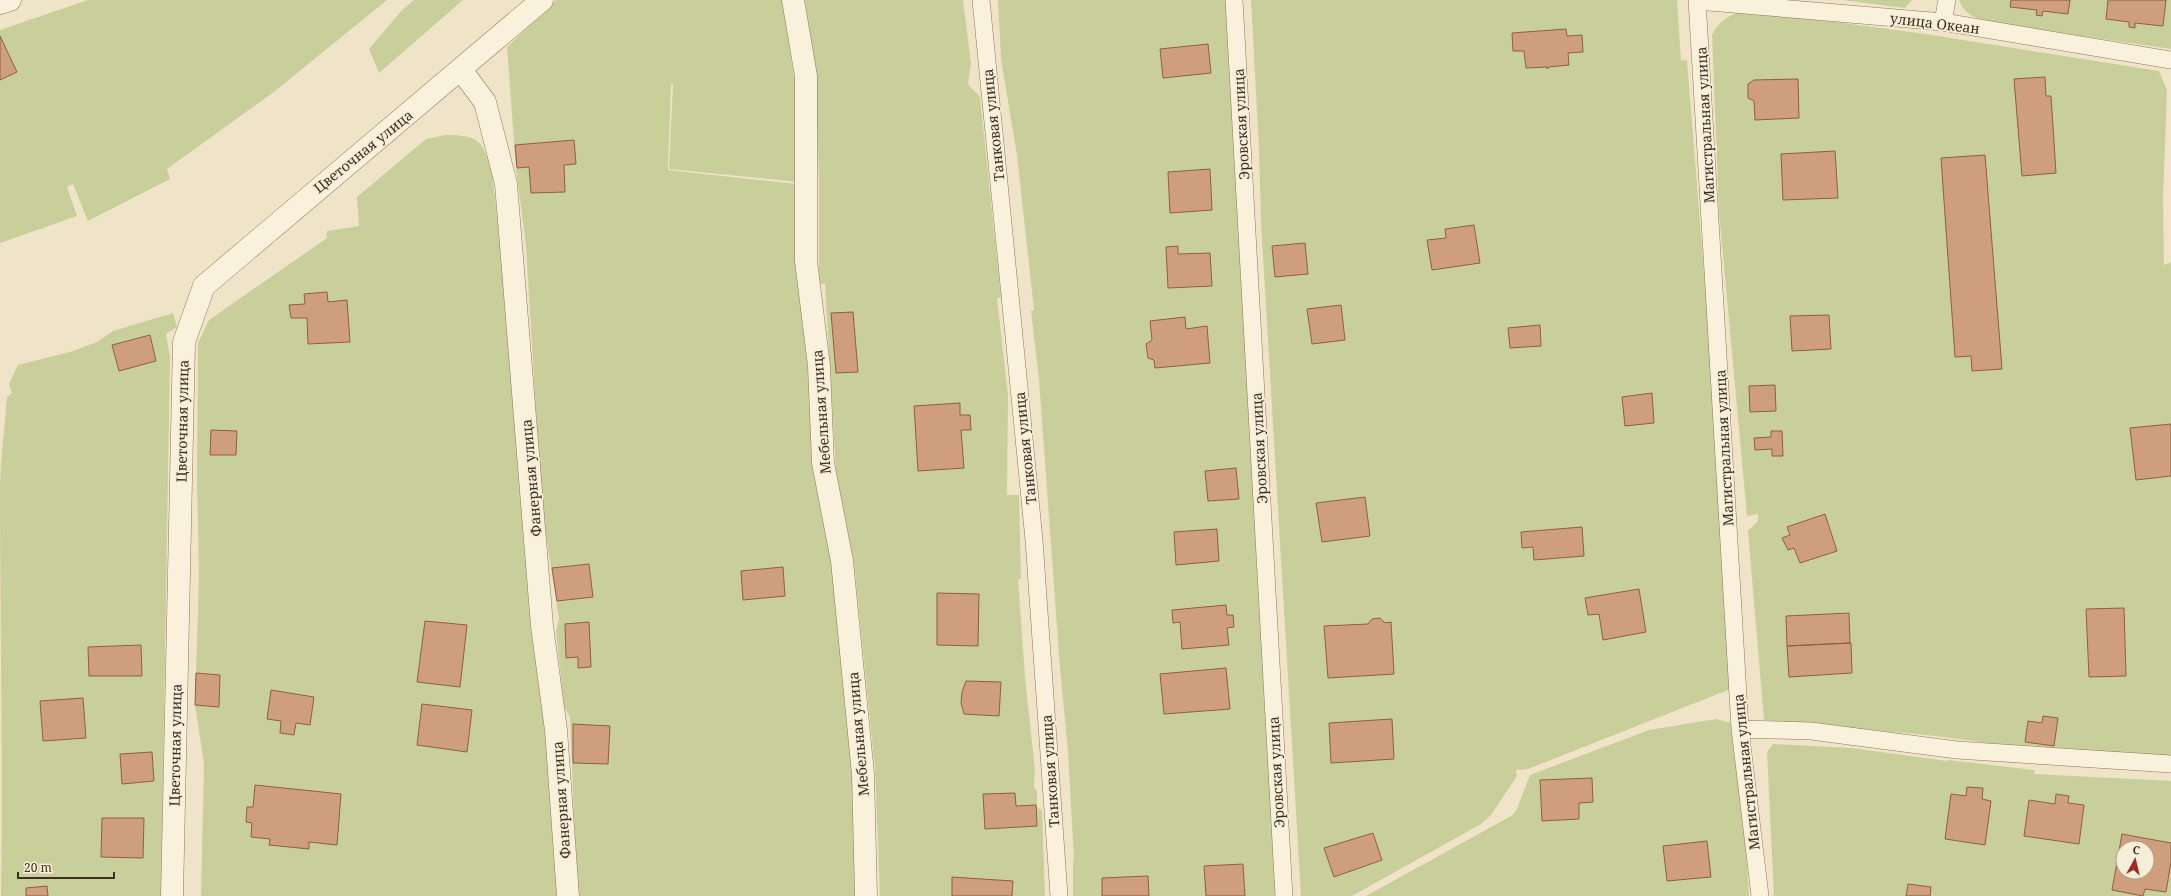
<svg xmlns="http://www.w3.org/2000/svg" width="2171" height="896" font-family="'Noto Serif',serif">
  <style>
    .green { fill: #c9cf9b; fill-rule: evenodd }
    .building { fill: #cf9f7d; stroke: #8d5f41; fill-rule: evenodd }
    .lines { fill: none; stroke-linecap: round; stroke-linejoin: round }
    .lane-casing { stroke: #8d765c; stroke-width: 18 }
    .street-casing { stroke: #8d765c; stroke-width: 23 }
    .lane { stroke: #faf1dc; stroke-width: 17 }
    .street { stroke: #faf1dc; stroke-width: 22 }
    .labels { text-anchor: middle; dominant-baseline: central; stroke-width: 3.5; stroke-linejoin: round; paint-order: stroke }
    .street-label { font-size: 14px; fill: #3d2e20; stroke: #f7eed8 }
  </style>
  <rect width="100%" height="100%" fill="#f0e4c8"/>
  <path class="green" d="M88 0H387L275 91 167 169 170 179 88 221 73 184 67 187 77 216 0 243V30Z
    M414 0H463L379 73 369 49 403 9Z
    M556 0H782L794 77H796L798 182 669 169 673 84 671 85 668 170 796 184 797 278 831 555 850 729 857 896H577L570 717 564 707 556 631 559 619 545 529 537 429 526 246 516 168 507 47Z
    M805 0H963L971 64 968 84 980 97 1001 298H997L1008 395 1007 495H1019L1021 579H1018L1025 677 1035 770 1034 787 1037 791V807L1042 811 1045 896H880L875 769 854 562 836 472 825 284 819 283V179L815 77Z
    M998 0H1230L1277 896H1073V861L1074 860 1068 752 1060 668 1039 380 1031 311 1034 310 1017 155 1001 59Z
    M1251 0H1677L1681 61 1687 60 1712 373 1733 688 1528 769 1516 770 1517 776 1491 815 1481 824 1352 896H1301L1261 223 1259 148Z
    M1842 0H1912L1905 8Z
    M1959 0H2171V49L1992 23C1977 18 1965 16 1959 0Z
    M1741 12 1814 19 1925 34 2159 71 2167 90 2163 198 2164 265 2171 262V759L2070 754 1936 736 1764 720 1748 531 1758 521V514L1747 516 1719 212 1712 35C1718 23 1727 15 1741 12Z
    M445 135C480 135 482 140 492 173L511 332 543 711 554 807 560 896H201L204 764 195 705 199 576 197 481 198 343 209 320 327 238V231L359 226 357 197 426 139Z
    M173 313 177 327 166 334 170 357 161 896H1C3 759 0 622 0 484 1 455 5 426 7 397L12 393 9 384 18 365 70 352 97 342 113 331Z
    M1716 719 1738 725 1749 896H1366L1511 816 1516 811 1530 775 1649 730Z
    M1773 744 1851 748 1947 761 1948 760 2035 770 2034 774 2171 781V896H1774L1767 752ZM2123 848H2147V872H2123Z"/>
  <path class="building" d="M2011 0H2070L2068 14 2043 11 2042 16 2036 15 2037 10 2010 7Z
    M2108 0H2166L2163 26 2135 23V28L2129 27V22L2106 19Z
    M1566 29 1567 36 1582 35 1583 52 1568 53 1569 65 1549 67 1547 69V67L1526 68 1524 51H1513L1512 33Z
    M0 36 17 72 0 80Z
    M1208 44 1211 73 1163 78 1160 49Z
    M2045 77 2046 96H2051L2056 173 2022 176 2014 79Z
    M1798 79 1799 118 1755 120 1754 101 1748 98V84L1754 80Z
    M574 140 576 164 564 165 565 192 531 193 529 167 517 168 515 145Z
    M1835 151 1838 198 1783 200 1781 154Z
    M1985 155 2002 369 1972 371 1971 356 1955 357 1941 158Z
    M1210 169 1212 210 1170 213 1168 172Z
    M1474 225 1480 263 1432 270 1427 240 1446 238 1445 229Z
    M1305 243 1308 274 1275 277 1272 246Z
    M1178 246V254L1210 253 1212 286 1168 288 1166 247Z
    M327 292 328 302 347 300 350 342 308 344 307 318H291L289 305 305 304 304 294Z
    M1341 305 1345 340 1312 344 1307 309Z
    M853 312 858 372 836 373 831 313Z
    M1829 315 1831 349 1792 351 1790 316Z
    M1185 317 1186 329 1207 326 1210 363 1155 368 1154 360 1148 358 1146 344 1152 340 1150 321Z
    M1540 325 1541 346 1510 348 1508 328Z
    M150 335 156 361 119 371 112 345Z
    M1775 385 1776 411 1750 412 1749 386Z
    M1652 393 1654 423 1625 426 1622 397Z
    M960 403V415H970L971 430H961L964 468 918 471 914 406Z
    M2171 424V476L2136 480 2130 428Z
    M211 430 237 431 236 455H210Z
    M1771 431H1782L1783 456H1772V449L1755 450 1754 438 1771 437Z
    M1236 468 1239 499 1208 501 1205 471Z
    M1365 497 1370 536 1322 542 1316 503Z
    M1825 514 1837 551 1800 563 1794 548 1788 550 1782 538 1790 535 1787 527Z
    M1582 527 1584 556 1534 560 1533 547 1522 548 1521 532Z
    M1217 529 1219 561 1176 565 1174 532Z
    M589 564 593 597 557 601 552 568Z
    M783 567 785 596 743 600 741 571Z
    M1639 589 1646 632 1603 640 1599 614 1588 615 1585 598Z
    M937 593 979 594 978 646 937 645Z
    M1226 605 1227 615H1233L1234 627 1227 628 1229 645 1182 649 1180 622 1173 623 1172 610Z
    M2124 608 2126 676 2089 677 2086 609Z
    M1849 613 1850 643 1787 646 1786 616Z
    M1380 618 1385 623 1391 622 1394 674 1328 678 1324 626 1368 624 1372 619Z
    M425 621 467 625 460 687 417 682Z
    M589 622 591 667 578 668V657L566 658 565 624Z
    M1851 643 1852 673 1789 677 1787 646Z
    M141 645 142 676H89L88 647Z
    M1226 668 1230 709 1164 714 1160 674Z
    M196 673 220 675 219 707 195 705Z
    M966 681 1001 682 999 716 964 714 961 703 962 692Z
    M271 690 314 697 310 725 296 723 294 735 280 733 281 721 267 719Z
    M83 698 86 738 43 741 40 701Z
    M422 704 472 710 467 752 417 745Z
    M2043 716 2058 718 2054 746 2025 742 2028 721 2042 723Z
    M1392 719 1394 759 1331 763 1329 723Z
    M573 724 610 726 608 764 573 763Z
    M152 752 154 781 122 784 120 754Z
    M1592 778 1593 802 1579 803V819L1542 821 1540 780Z
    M255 785 341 794 337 845 309 842V849L269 845 270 839 251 837 252 823 246 822 247 807H253Z
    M1967 787 1983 788 1982 799 1991 801 1985 845 1945 839 1951 794 1966 796Z
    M1015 793 1016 806 1036 805 1037 826 985 829 983 794Z
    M2056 794 2069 796 2068 803 2084 805 2079 844 2024 836 2029 800 2055 804Z
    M102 818H144L143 858 101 857Z
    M1373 833 1382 860 1334 877 1324 848Z
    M2122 834 2171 843V862L2166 892 2145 889 2143 896 2112 890ZM2123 848H2147V872H2123Z
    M1707 841 1711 877 1667 881 1663 846Z
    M1243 864 1245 896H1206L1204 866Z
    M1148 876 1149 896H1102V878Z
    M952 877 1013 881 1012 896H952Z
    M1908 884 1931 887 1930 896H1906Z
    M47 886 48 896H26V888Z"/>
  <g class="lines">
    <defs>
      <path id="lane" d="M981 0 1034 540 1059 896
        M1234 0 1284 896
        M1697 0 1740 729 1760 896
        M1697 1 1943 22 2171 60
        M1943 22 1947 0
        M1740 729 1811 731 1957 750 2171 764"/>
      <path id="street" d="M793 0 806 76V261L819 366 823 463 842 561 863 774 866 896
        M0 3 10 0
        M461 70 485 102 506 184 542 626 556 730 568 896
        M172 896 184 342 204 286 542 0"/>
    </defs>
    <use href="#lane" class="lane-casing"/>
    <use href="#street" class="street-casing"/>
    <use href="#lane" class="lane"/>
    <use href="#street" class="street"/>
  </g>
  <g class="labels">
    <g class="street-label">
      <text transform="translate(1935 23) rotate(7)">улица Океан</text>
      <text transform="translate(1241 124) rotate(-93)">Эровская улица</text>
      <text transform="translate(993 125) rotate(-96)">Танковая улица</text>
      <text transform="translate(1705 125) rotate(-93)">Магистральная улица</text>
      <text transform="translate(363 151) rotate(-39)">Цветочная улица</text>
      <text transform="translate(821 412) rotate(-94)">Мебельная улица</text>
      <text transform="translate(182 421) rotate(-89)">Цветочная улица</text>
      <text transform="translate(1025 448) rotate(-96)">Танковая улица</text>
      <text transform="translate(1259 448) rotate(-93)">Эровская улица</text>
      <text transform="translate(1724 448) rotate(-93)">Магистральная улица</text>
      <text transform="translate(531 478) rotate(-95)">Фанерная улица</text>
      <text transform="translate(858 734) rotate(-95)">Мебельная улица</text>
      <text transform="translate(175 745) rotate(-89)">Цветочная улица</text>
      <text transform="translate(1050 771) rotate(-94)">Танковая улица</text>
      <text transform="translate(1276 772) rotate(-93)">Эровская улица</text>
      <text transform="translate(1746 772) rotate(-96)">Магистральная улица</text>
      <text transform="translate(561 800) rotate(-94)">Фанерная улица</text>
    </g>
  </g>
  <g transform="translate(2135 860) rotate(8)"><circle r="19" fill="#f7eed8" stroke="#ada18e"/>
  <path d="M0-3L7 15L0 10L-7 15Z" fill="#9e2a2b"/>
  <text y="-6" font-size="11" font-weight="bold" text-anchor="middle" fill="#3d2e20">С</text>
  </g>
  <path d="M18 872v6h96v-6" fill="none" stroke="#3d2e20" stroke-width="2"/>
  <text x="24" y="872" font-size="12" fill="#3d2e20" stroke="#f7eed8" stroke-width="3" paint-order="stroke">20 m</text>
</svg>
